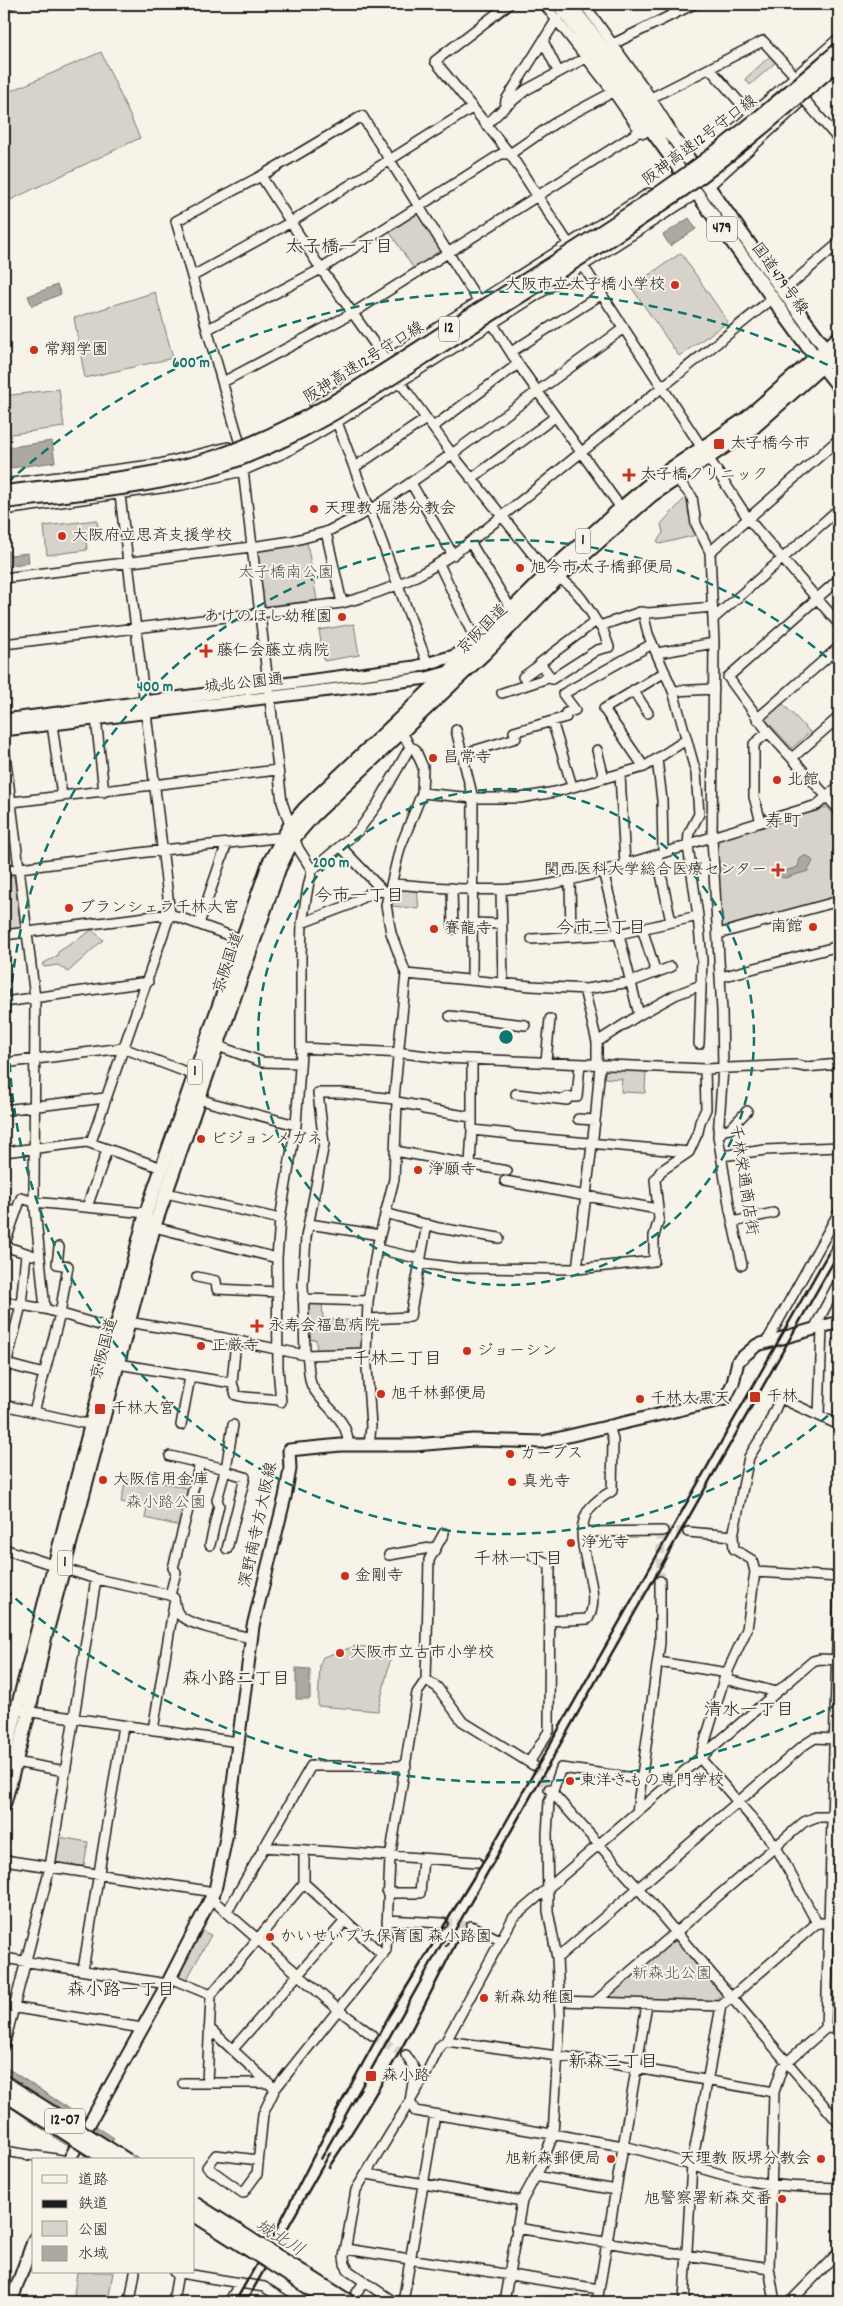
<svg xmlns="http://www.w3.org/2000/svg" width="843" height="2306" font-family="Dekko,'Klee One',sans-serif">
  <style>
    .green { fill: #d7d3cb; stroke: #7a7874 }
    .water { fill: #aca9a2; stroke: #72716c }
    .pier { fill: #f7f3e8 }
    .lines { fill: none; stroke-linecap: round; stroke-linejoin: round }
    .minor-tunnel { stroke: #d6d3c9; stroke-width: 9; stroke-dasharray: 9 4.5; stroke-linecap: butt }
    .minor-casing { stroke: #1c1c1c; stroke-width: 12 }
    .major-casing { stroke: #1c1c1c; stroke-width: 15 }
    .highway-casing { stroke: #1c1c1c; stroke-width: 16 }
    .minor { stroke: #f7f3e8; stroke-width: 9 }
    .major { stroke: #f7f3e8; stroke-width: 11 }
    .highway { stroke: #f7f3e8; stroke-width: 12 }
    .rail { stroke: #1c1c1c; stroke-width: 2.5 }
    .highway-bridge-casing { stroke: #1c1c1c; stroke-width: 16; stroke-linecap: butt }
    .highway-bridge { stroke: #f7f3e8; stroke-width: 12 }
    .ring { fill: none; stroke: #0f766e; stroke-width: 2.5; stroke-dasharray: 9 6 }
    .poi-dot { fill: #c8321e; stroke: #f7f3e8; stroke-width: 2 }
    .labels { text-anchor: middle; dominant-baseline: central; stroke-width: 4; stroke-linejoin: round; paint-order: stroke }
    .shield { fill: #f7f3e8; stroke: #5e5c59; stroke-width: 1 }
    .shield-label { font-size: 15px; font-weight: bold; fill: #1c1c1c }
    .street-label { font-size: 16px; fill: #1c1c1c; stroke: #f7f3e8 }
    .poi-label { font-size: 16px; fill: #1c1c1c; stroke: #f7f3e8; text-anchor: start }
    .park-label { font-size: 16px; fill: #545351; stroke: #f7f3e8 }
    .neighbourhood-label { font-size: 18px; fill: #1c1c1c; stroke: #f7f3e8 }
    .water-label { font-size: 18px; font-style: italic; fill: #565452; stroke: #f7f3e8 }
    .centre { fill: #0f766e; stroke: #f7f3e8; stroke-width: 2.5 }
    .ring-label { font-size: 15px; text-anchor: middle; font-weight: bold; fill: #0f766e; stroke: #f7f3e8; stroke-width: 4; stroke-linejoin: round; paint-order: stroke }
  </style>
  <rect width="100%" height="100%" fill="#f7f3e8"/>
  <filter id="ink" filterUnits="userSpaceOnUse"><feTurbulence type="fractalNoise" baseFrequency=".02" numOctaves="2"/><feDisplacementMap in="SourceGraphic" scale="10" xChannelSelector="R" yChannelSelector="G"/><feConvolveMatrix kernelMatrix="1 2 1 2 8 2 1 2 1" color-interpolation-filters="sRGB"/></filter>
  <g filter="url(#ink)">
    <path class="green" d="M101 52 140 138 4 203V94Z
      M771 55 777 61 750 85 745 79Z
      M415 213 418 214 441 249 440 253 414 269 389 231Z
      M681 253 728 322 679 356 631 287Z
      M155 292 173 358 85 378 74 318Z
      M59 389 64 427 4 435V396Z
      M685 498 689 501 688 512 696 535 660 544 657 541 663 533 661 524Z
      M97 520 99 539 86 540 87 550 47 555 44 526Z
      M307 542 317 600 266 606 263 604 257 553 259 550Z
      M354 624 359 655 324 661 319 630Z
      M782 703 810 732 792 748 765 719Z
      M827 807 839 821V896L724 928 721 926 716 842 718 839Z
      M14 876 21 928 4 930V877Z
      M401 888 417 889 419 909 392 906 395 893Z
      M92 930 103 940 68 972 58 965 44 967 42 964 57 956 58 952Z
      M606 1068 646 1069 645 1093 621 1092 622 1079 602 1078 603 1070Z
      M306 1302H322L323 1319 364 1321 363 1350 317 1352 316 1339 307 1340Z
      M127 1475 187 1488 189 1491 180 1526 145 1518 147 1507 121 1502Z
      M356 1646 385 1649 390 1661 378 1711 318 1706 320 1664 323 1657Z
      M59 1837 88 1842 84 1866 57 1863 55 1860Z
      M200 1930 211 1935 186 1981 178 1979 177 1976Z
      M676 1941 721 1994 717 2001 611 1999 610 1994 671 1942Z
      M77 2272H113L108 2302H73Z"/>
    <path class="water" d="M4 4H24L4 13Z
      M689 218 696 229 670 246 663 235Z
      M57 285 61 294 32 306 28 296Z
      M52 441 55 462 4 469V448Z
      M9 551 10 555 28 553 29 563 4 566V552Z
      M804 856H808L813 861 808 871 785 878 778 877V873L798 867 800 859Z
      M296 1668 310 1669V1699H296Z
      M4 2066 114 2138 112 2142 140 2160H88L81 2152 63 2143 4 2103Z"/>
    <path class="pier" d="M267 2238 285 2250 270 2277 252 2265Z"/>
    <g class="lines">
      <path class="minor-tunnel" d="M663 1531 688 1532
        M660 1581 661 1536
        M533 1765 547 1787
        M443 1923 471 1926
        M372 2035 406 2055"/>
      <defs>
        <path id="minor" d="M509 4 435 61 510 154 749 520 839 624
          M544 4 613 92 640 131 644 133
          M584 4 645 89 673 133
          M543 41 558 71
          M613 44 694 4
          M710 69 751 115
          M797 91 839 140
          M651 98 763 41 796 77
          M505 107 526 90 587 57
          M486 125 505 107 506 100 557 19
          M735 129 839 38
          M261 176 321 269 389 364
          M708 187 797 106
          M193 276 291 222 472 108
          M783 291 839 243
          M208 329 321 269 501 154H510L555 123 613 92
          M511 352 602 294
          M397 378 452 454 543 567C549 575 558 577 566 583 579 592 588 608 596 621
          M223 382 353 313 640 131
          M314 406 649 193
          M337 422 428 665
          M433 427 518 364
          M355 467 426 419
          M471 479 555 417
          M677 479 692 497 696 524 710 552 714 643 712 838 722 1011 723 1069 718 1136 730 1210 742 1265
          M411 483 453 555
          M4 484 159 464 228 447
          M4 510 182 485 242 471 286 452 337 422 696 194
          M326 532 342 603
          M470 542 511 609
          M710 552 839 439
          M439 564 472 633 478 640
          M4 578 251 547 292 541 326 532 371 510 452 454 624 328
          M839 579 728 677 768 732 839 810
          M643 612 648 634 673 691 696 773 699 814 689 833 688 846 698 916 702 960 699 1044
          M713 619 839 509
          M596 621 603 630 609 647 597 650 552 679 540 663Z
          M600 626 640 612 649 613 712 607
          M4 644 342 603C393 590 427 574 470 542L773 298
          M657 653 714 643
          M523 677 541 664
          M633 690 648 713
          M673 691 714 689
          M502 693 551 677
          M96 718 104 792
          M757 719 839 647
          M552 721 572 786
          M52 724 62 796
          M456 730 473 798 472 979
          M514 732 566 717V713L575 710 563 694 652 644
          M4 746 35 998 34 1198 45 1309
          M597 750 604 778
          M463 754 516 738
          M792 758 839 717
          M657 759 662 800 663 852
          M644 767 604 709 665 672
          M620 775 625 864
          M422 793 473 798H520L555 792 644 767 686 740
          M4 803 277 770
          M761 822 754 797V744L768 732
          M689 844 817 805 839 786
          M341 847 384 892
          M657 855 671 922
          M4 870 163 850 286 837
          M312 870 298 848 282 802 240 444 176 221 261 176 362 116 518 364 621 508
          M570 880 571 936
          M392 884C438 887 487 893 533 887 586 880 636 859 688 846
          M452 888 453 929
          M501 890 503 982
          M302 923 349 905 370 893 382 891
          M472 923 502 924
          M199 924 227 843
          M642 928 656 973
          M718 934 839 901
          M4 935 170 914 242 940
          M532 939 619 934 698 916
          M406 974 531 986 586 989 631 982 671 967
          M721 977 839 946
          M584 989 597 1042
          M4 1002 148 982
          M639 1015 675 995 701 985
          M450 1016 525 1025
          M218 1046 262 1062 300 1063
          M301 1048 403 1053 443 1058 705 1069 796 1065 806 1067 839 1064
          M546 1061 550 1019
          M4 1063 123 1048 194 1075 196 1081
          M597 1065V1042L639 1015 603 871
          M199 1093 200 1099 212 1103 296 1125
          M516 1094 567 1100V1097H577L580 1064
          M394 1099 406 974 391 933 386 905 400 848 422 793 423 767 415 749 410 747
          M4 1110 105 1098
          M578 1119 595 1120
          M472 1130 511 1134
          M511 1136 689 1152
          M718 1136 724 1130 730 1129 747 1111
          M91 1142 170 914 120 495
          M395 1151 507 1171
          M4 1152 87 1142 162 1168
          M722 1156 765 1150 839 1147
          M470 1164 472 1130V1059
          M505 1181 657 1209
          M166 1193 280 1219
          M4 1207 16 1212
          M87 1207 107 1150
          M385 1213 439 1228 499 1238
          M733 1222 773 1213
          M309 1224 380 1235
          M154 1227 277 1258
          M4 1246 21 1198 34 1202 146 1213
          M4 1246 32 1255
          M377 1249 421 1259
          M420 1263 457 1268 577 1269 654 1261V1236L659 1219 655 1180 661 1171 689 1152 698 1132 700 1122 706 1109 705 1069
          M577 1269 596 1112 600 1065
          M197 1277 216 1281 217 1289 278 1292
          M303 1299 368 1301
          M4 1302 45 1309 106 1327 128 1322 224 1338 305 1355 366 1353
          M367 1319 410 1317 427 1224
          M814 1329 839 1281
          M236 1340 232 1383 236 1395 244 1397 280 1400
          M766 1343 839 1212
          M305 1355 303 1284 306 1237 324 1144 318 1093H342L394 1099 397 1102 424 1107V1109L471 1117
          M307 1355C309 1364 308 1378 312 1386 323 1407 349 1418 348 1445
          M6 1364 44 1374
          M118 1364 232 1383
          M4 1374 21 1305 26 1254
          M281 1402 278 1368 277 1258 280 1219 296 1125 301 1053V958L302 923 308 887 312 870 358 831 377 805 410 747 402 732
          M4 1405 82 1423H97
          M34 1412 60 1314 68 1266 57 1264 59 1247
          M819 1415 822 1328
          M181 1425 190 1377
          M369 1445 371 1427 366 1353 368 1301 377 1247 394 1179 397 1102
          M170 1456 200 1463
          M226 1469 225 1471 245 1477 227 1549
          M582 1532 663 1531
          M688 1532 733 1536
          M210 1545 219 1505 217 1500 225 1471
          M4 1549 96 1579 170 1595 174 1598C175 1602 175 1609 178 1613 184 1625 238 1635 252 1638
          M389 1555 436 1547
          M755 1572 839 1577
          M170 1595 176 1572 173 1568 200 1463 226 1469 233 1425
          M549 1621 588 1619C606 1588 566 1540 590 1508 595 1502 605 1495 612 1491L613 1440 609 1425
          M658 1662 728 1673
          M724 1679 777 1692
          M426 1680 437 1687 462 1721 533 1765
          M4 1708 238 1742
          M153 1730 174 1604
          M530 1761 549 1731 550 1565 533 1556
          M15 1762 65 1771
          M549 1789 638 1888 839 2123
          M637 1812 660 1643V1581
          M263 1847 477 1862
          M4 1860 208 1891 215 1902 339 2010 372 2035
          M304 1883 383 1955
          M387 1893H420L423 1859
          M227 1912 311 1766H406
          M387 1920 443 1923
          M817 1923 775 1845 700 1758 724 1679 747 1629 755 1572 752 1560 734 1549 733 1536 749 1457 766 1430 780 1398 839 1425
          M471 1926 500 1940
          M4 1958 167 1984
          M557 1958 804 1745 815 1738 834 1739
          M83 1970 123 1726
          M170 1978 211 1995 207 2083
          M211 1995 304 1883V1850
          M560 2001 721 2006
          M595 2002 804 1822 816 1817H839
          M4 2006 142 2028
          M209 2028 275 2089
          M826 2028 839 1577
          M446 2041 602 2062 774 2092
          M4 2046 50 1867 96 1579
          M233 2049 345 1921
          M406 2055 415 2070 410 2101 415 2111 623 2146C666 2155 707 2173 750 2181 780 2187 810 2187 839 2188
          M183 2083H269
          M4 2151 62 2160
          M258 2160 216 2155 207 2167 243 2193 257 2174 263 2114 275 2089 386 1950 390 1858 417 1693 426 1680 429 1560 444 1533
          M367 2174 522 2201
          M535 2176 616 2190
          M516 2228 769 2268
          M346 2249 599 2289
          M174 2272 264 2287 288 2302
          M130 2302 135 2272
          M173 2302 178 2273
          M229 2302 240 2283
          M351 2302 364 2282
          M394 2302 349 2271 345 2264 344 2257 356 2190 424 2078 440 2046 446 2041 513 1918 813 1661 820 1659 839 1660
          M403 2302 435 2115
          M504 2302 522 2201 541 2166 553 2135 560 2017 557 1958 548 1911 547 1834 549 1802 561 1768 642 1779
          M597 2302 647 2004
          M684 2302 692 2164 721 2006 817 1923H839
          M775 2302 769 2268 774 2092 782 2068 787 2062 826 2028 839 2029
          M790 2302 839 2252"/>
        <path id="major" d="M4 720 415 667 454 656 472 646
          M4 730 427 678 449 672
          M69 2160 167 1984 215 1890 226 1838 253 1626 285 1497 290 1469 289 1450 341 1445H415L473 1440 543 1442 725 1399 733 1383 738 1361 757 1345 839 1322
          M11 2302 34 2239"/>
        <path id="highway" d="M558 4 623 91 815 357 839 387
          M570 4 666 131 675 140 783 291 839 366
          M4 1759 146 1213 269 863 289 827 305 808 448 673 548 573 621 508 657 478 745 419 839 337
          M4 1805 29 1712 45 1638 154 1227 279 869 294 838 312 817 484 654 558 578 652 495 753 428 839 351"/>
      </defs>
      <use href="#minor" class="minor-casing"/>
      <use href="#major" class="major-casing"/>
      <use href="#highway" class="highway-casing"/>
      <use href="#minor" class="minor"/>
      <use href="#major" class="major"/>
      <use href="#highway" class="highway"/>
      <path class="rail" d="M446 1946 839 1252
        M321 2159 446 1936
        M329 2167C379 2095 419 2017 458 1939
        M235 2302 277 2228 337 2110 390 2014 489 1852 839 1234
        M246 2302 330 2153"/>
      <defs>
        <path id="highway-bridge" d="M4 492C75 483 150 479 218 456 306 426 381 372 459 322 527 279 596 237 662 191 725 148 782 98 839 49
          M4 502C76 493 153 489 223 465 309 436 383 383 459 335 537 285 618 237 694 182 744 145 792 103 839 62
          M4 2082 127 2160
          M4 2094 107 2160
          M194 2203 350 2302
          M194 2215 331 2302"/>
      </defs>
      <use href="#highway-bridge" class="highway-bridge-casing"/>
      <use href="#highway-bridge" class="highway-bridge"/>
    </g>
  </g>
  <g class="ring">
    <circle cx="506" cy="1037" r="248"/>
    <path d="M839 1406A497 497 0 1 1 839 668"/>
    <path d="M838 1704A745 745 0 0 1 7 1591M7 483A745 745 0 0 1 838 370"/>
  </g>
  <g class="poi-dot">
    <circle cx="675" cy="285" r="5"/>
    <circle cx="34" cy="350" r="5"/>
    <rect x="713" y="438" width="12" height="12" rx="2.5"/>
    <path d="M626.5 467.5h5v5h5v5h-5v5h-5v-5h-5v-5h5z"/>
    <circle cx="314" cy="509" r="5"/>
    <circle cx="62" cy="536" r="5"/>
    <circle cx="520" cy="568" r="5"/>
    <circle cx="342" cy="617" r="5"/>
    <path d="M203.5 643.5h5v5h5v5h-5v5h-5v-5h-5v-5h5z"/>
    <circle cx="433" cy="758" r="5"/>
    <circle cx="777" cy="780" r="5"/>
    <path d="M775.5 862.5h5v5h5v5h-5v5h-5v-5h-5v-5h5z"/>
    <circle cx="69" cy="908" r="5"/>
    <circle cx="813" cy="927" r="5"/>
    <circle cx="434" cy="929" r="5"/>
    <circle cx="201" cy="1139" r="5"/>
    <circle cx="418" cy="1170" r="5"/>
    <path d="M254.5 1318.5h5v5h5v5h-5v5h-5v-5h-5v-5h5z"/>
    <circle cx="201" cy="1346" r="5"/>
    <circle cx="467" cy="1351" r="5"/>
    <circle cx="381" cy="1394" r="5"/>
    <rect x="749" y="1391" width="12" height="12" rx="2.5"/>
    <circle cx="640" cy="1399" r="5"/>
    <rect x="94" y="1403" width="12" height="12" rx="2.5"/>
    <circle cx="510" cy="1454" r="5"/>
    <circle cx="103" cy="1480" r="5"/>
    <circle cx="512" cy="1482" r="5"/>
    <circle cx="571" cy="1543" r="5"/>
    <circle cx="345" cy="1576" r="5"/>
    <circle cx="340" cy="1653" r="5"/>
    <circle cx="570" cy="1781" r="5"/>
    <circle cx="270" cy="1937" r="5"/>
    <circle cx="484" cy="1998" r="5"/>
    <rect x="365" y="2070" width="12" height="12" rx="2.5"/>
    <circle cx="611" cy="2159" r="5"/>
    <circle cx="821" cy="2159" r="5"/>
    <circle cx="782" cy="2199" r="5"/>
  </g>
  <g class="labels">
    <g class="shield">
      <rect x="707" y="216.5" width="30" height="25" rx="4"/>
      <rect x="439" y="316.5" width="20" height="25" rx="4"/>
      <rect x="575.5" y="528.5" width="15" height="25" rx="4"/>
      <rect x="187.5" y="1059.5" width="15" height="25" rx="4"/>
      <rect x="57.5" y="1550.5" width="15" height="25" rx="4"/>
      <rect x="45" y="2108.5" width="40" height="25" rx="4"/>
    </g>
    <g class="shield-label">
      <text x="722" y="229">479</text>
      <text x="449" y="329">12</text>
      <text x="583" y="541">1</text>
      <text x="195" y="1072">1</text>
      <text x="65" y="1563">1</text>
      <text x="65" y="2121">12-07</text>
    </g>
    <g class="street-label">
      <text transform="translate(700 141) rotate(-37)">阪神高速12号守口線</text>
      <text transform="translate(779 279) rotate(54)">国道479号線</text>
      <text transform="translate(364 363) rotate(-32)">阪神高速12号守口線</text>
      <text transform="translate(483 630) rotate(-45)">京阪国道</text>
      <text transform="translate(244 684) rotate(-6)">城北公園通</text>
      <text transform="translate(229 963) rotate(-71)">京阪国道</text>
      <text transform="translate(743 1180) rotate(81)">千林栄通商店街</text>
      <text transform="translate(105 1349) rotate(-75)">京阪国道</text>
      <text transform="translate(259 1525) rotate(-78)">深野南寺方大阪線</text>
    </g>
    <g class="poi-label">
      <text x="665" y="285" text-anchor="end">大阪市立太子橋小学校</text>
      <text x="44" y="350">常翔学園</text>
      <text x="730" y="444">太子橋今市</text>
      <text x="640" y="475">太子橋クリニック</text>
      <text x="324" y="509">天理教 堀港分教会</text>
      <text x="72" y="536">大阪府立思斉支援学校</text>
      <text x="530" y="568">旭今市太子橋郵便局</text>
      <text x="332" y="617" text-anchor="end">あけのほし幼稚園</text>
      <text x="217" y="651">藤仁会藤立病院</text>
      <text x="443" y="758">昌常寺</text>
      <text x="787" y="780">北館</text>
      <text x="767" y="870" text-anchor="end">関西医科大学総合医療センター</text>
      <text x="79" y="908">ブランシェラ千林大宮</text>
      <text x="803" y="927" text-anchor="end">南館</text>
      <text x="444" y="929">賽龍寺</text>
      <text x="211" y="1139">ビジョンメガネ</text>
      <text x="428" y="1170">浄願寺</text>
      <text x="268" y="1326">永寿会福島病院</text>
      <text x="211" y="1346">正厳寺</text>
      <text x="477" y="1351">ジョーシン</text>
      <text x="391" y="1394">旭千林郵便局</text>
      <text x="766" y="1397">千林</text>
      <text x="650" y="1399">千林大黒天</text>
      <text x="111" y="1409">千林大宮</text>
      <text x="520" y="1454">カーブス</text>
      <text x="113" y="1480">大阪信用金庫</text>
      <text x="522" y="1482">真光寺</text>
      <text x="581" y="1543">浄光寺</text>
      <text x="355" y="1576">金剛寺</text>
      <text x="350" y="1653">大阪市立古市小学校</text>
      <text x="580" y="1781">東洋きもの専門学校</text>
      <text x="280" y="1937">かいせいプチ保育園 森小路園</text>
      <text x="494" y="1998">新森幼稚園</text>
      <text x="382" y="2076">森小路</text>
      <text x="601" y="2159" text-anchor="end">旭新森郵便局</text>
      <text x="811" y="2159" text-anchor="end">天理教 阪堺分教会</text>
      <text x="772" y="2199" text-anchor="end">旭警察署新森交番</text>
    </g>
    <g class="park-label">
      <text x="286" y="573">太子橋南公園</text>
      <text x="166" y="1503">森小路公園</text>
      <text x="672" y="1974">新森北公園</text>
    </g>
    <g class="neighbourhood-label">
      <text x="339" y="248">太子橋一丁目</text>
      <text x="783" y="822">寿町</text>
      <text x="359" y="897">今市一丁目</text>
      <text x="601" y="929">今市二丁目</text>
      <text x="397" y="1360">千林二丁目</text>
      <text x="518" y="1560">千林一丁目</text>
      <text x="236" y="1680">森小路二丁目</text>
      <text x="749" y="1711">清水一丁目</text>
      <text x="121" y="1991">森小路一丁目</text>
      <text x="613" y="2063">新森三丁目</text>
    </g>
    <g class="water-label">
      <text transform="translate(279 2239) rotate(32)">城北川</text>
    </g>
  </g>
  <circle cx="506" cy="1037" r="8" class="centre"/>
  <g class="ring-label">
    <text x="191" y="367">600 m</text>
    <text x="155" y="691">400 m</text>
    <text x="331" y="867">200 m</text>
  </g>
  <rect width="843" height="2306" fill="none" stroke="#f7f3e8" stroke-width="20"/>
  <rect x="10" y="10" width="823" height="2286" fill="none" stroke="#1c1c1c" stroke-width="2" filter="url(#ink)"/>
  <rect x="32" y="2158" width="162" height="115" fill="#f7f3e8" stroke="#9f9d96"/>
  <rect x="42" y="2175" width="25" height="8" fill="#f7f3e8" stroke="#9f9d96"/>
  <text x="78" y="2184" font-size="15" fill="#1c1c1c">道路</text>
  <rect x="42" y="2200" width="25" height="8" fill="#1c1c1c" stroke="#9f9d96"/>
  <text x="78" y="2208" font-size="15" fill="#1c1c1c">鉄道</text>
  <rect x="42" y="2221" width="25" height="15" fill="#d7d3cb" stroke="#9f9d96"/>
  <text x="78" y="2234" font-size="15" fill="#1c1c1c">公園</text>
  <rect x="42" y="2246" width="25" height="15" fill="#aca9a2" stroke="#9f9d96"/>
  <text x="78" y="2258" font-size="15" fill="#1c1c1c">水域</text>
</svg>
